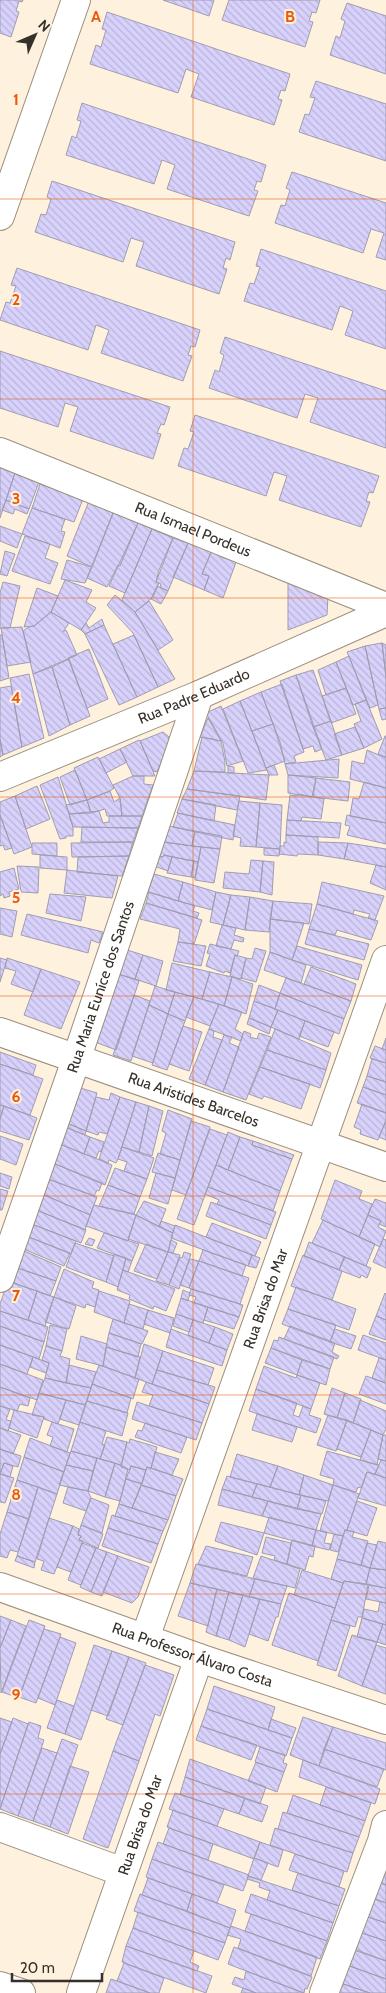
<svg xmlns="http://www.w3.org/2000/svg" width="386" height="1993" font-family="Cabin,sans-serif">
  <style>
    .building { fill: url(#building-back-hatch); stroke: #a09db1 }
    .lines { fill: none; stroke-linecap: round; stroke-linejoin: round }
    .minor-casing { stroke: #9c8f7e; stroke-width: 30 }
    .minor { stroke: #fff; stroke-width: 28 }
    .grid { fill: none; stroke: #e8590c; stroke-width: 1; stroke-opacity: 0.55 }
    .labels { text-anchor: middle; dominant-baseline: central; stroke-width: 4; stroke-linejoin: round; paint-order: stroke }
    .street-label { font-size: 15px; fill: #353029; stroke: #fef1de }
    .grid-label { font-size: 16px; text-anchor: middle; font-weight: bold; fill: #e8590c; stroke: #fef1de; stroke-width: 4; stroke-linejoin: round; paint-order: stroke }
  </style>
  <defs>
    <pattern id="building-back-hatch" width="6" height="6" patternUnits="userSpaceOnUse" patternTransform="scale(1.25)"><rect width="6" height="6" fill="#d8d1fc"/><path d="M-1 5l2 2M0 0l6 6M5-1l2 2" fill="none" stroke="#bab4d8"/></pattern>
  </defs>
  <rect width="100%" height="100%" fill="#fef1de"/>
  <path class="building" d="M0 0H23L22 2 19 1 16 11 19 12 11 37 0 33Z
    M163 0H214L209 16Z
    M229 0H320L316 13 312 12 309 21 313 22 305 47 222 20Z
    M347 3 386 16V74L330 55 336 36 340 38 345 21 341 19Z
    M107 12 290 74 285 91 281 90 278 99 282 100 274 125 191 97 199 74 186 69 178 93 90 64 96 45 101 47 106 30 102 29Z
    M316 81 386 104V161L299 132 305 114 309 115 315 98 310 97Z
    M82 103 266 165 261 182 257 181 254 190 258 191 249 216 167 189 175 165 162 160 154 184 66 155 72 136 76 138 81 121 77 120Z
    M292 172 386 203V260L376 257 384 233 371 229 363 253 275 223 281 205 285 206 290 190 286 188Z
    M52 181 235 242 230 260 226 258 223 268 227 269 219 294 136 266 144 242 131 238 123 262 35 232 41 214 46 215 51 199 47 197Z
    M261 249 386 291V349L345 335 353 311 340 306 332 330 244 301 250 283 254 284 260 267 256 266Z
    M17 268 200 330 195 347 191 346 188 355 192 356 183 381 101 353 109 330 96 325 88 350 0 320 6 302 10 303 16 286 11 285Z
    M225 337 386 391V448L310 422 318 398 305 394 297 418 209 388 215 370 219 372 224 355 220 353Z
    M0 351 170 407 164 425 161 424 157 433 161 434 153 459 70 431 78 407 65 403 58 427 0 408Z
    M195 415 379 476 373 493 369 492 366 501 370 502 361 527 279 500 287 476 274 472 266 496 178 466 184 448 188 449 194 432 190 431Z
    M0 467 15 473 0 518Z
    M15 473 39 482 29 509 6 500Z
    M40 484 83 499 74 522 32 508Z
    M6 500 29 509 27 514 15 509 13 514 2 510Z
    M89 501 114 511 92 567 67 556Z
    M32 508 65 519 61 531 65 532 60 548 22 534Z
    M113 513 138 523 120 566 118 565 107 587 87 578Z
    M138 523 152 529 125 593 109 586Z
    M0 526 22 534 17 548 0 541Z
    M152 529 173 538 159 570 156 582 159 583 153 597 135 612 122 600Z
    M25 536 50 544 45 558 58 563 50 584 12 571Z
    M173 538 188 543 168 591 160 587 161 584 156 582Z
    M189 541 212 550 202 574 209 576 204 590 173 577Z
    M212 550 222 554 221 557 236 562 223 598 204 590 209 576 202 574Z
    M5 551 15 554 7 576 0 574Z
    M67 560 92 567 85 583 61 579Z
    M65 580 92 590 86 602 96 608 81 630 51 612Z
    M3 582 20 586 10 628H0V593Z
    M288 582 328 596 327 615 288 630Z
    M157 586 168 591 161 604 151 599Z
    M37 588 58 596 51 612 34 626 24 627Z
    M115 595 135 612 175 679 158 687 133 633 107 605Z
    M149 601 173 640 158 650 135 612Z
    M51 612 69 623 63 632 66 630 77 655 33 674 23 631 29 627 34 626Z
    M102 619 104 625 85 634 81 630 86 623 89 628Z
    M104 625 137 697 119 705 85 634Z
    M22 627 31 662 7 666 1 628Z
    M0 635H2L9 678 0 681Z
    M134 635 158 687 137 697 113 644Z
    M382 643 386 677V708L379 709 365 646Z
    M382 643 386 645V677Z
    M365 646 378 705 370 708 347 652Z
    M89 649 108 699 87 708 68 658Z
    M349 656 366 700 353 705 336 662Z
    M69 659 90 716 70 725 52 667Z
    M336 662 346 688 326 695 318 670Z
    M52 667 70 725 49 736 33 674Z
    M313 670 331 721 313 727 296 675Z
    M29 674 44 738 22 747 10 678Z
    M296 675 322 749 315 752 313 746 303 749 280 681Z
    M282 684 304 752 294 756 296 762 285 764 280 742 261 692Z
    M11 686 22 747 3 755 0 739V688Z
    M346 688 356 714 331 723 322 696Z
    M261 692 273 724 252 731 240 701Z
    M366 700 382 739 364 748 354 724 361 721 355 704Z
    M240 701 266 768 267 770 248 773 223 709Z
    M221 706 243 761 227 766 223 743 206 713Z
    M386 708V719L382 720 379 709Z
    M208 718 221 741 200 737Z
    M331 721 342 755 326 760 313 727Z
    M273 724 285 761 266 768 252 731Z
    M355 727 364 748 342 755 334 734Z
    M163 732 169 737V743L157 772 153 771 140 741Z
    M385 736H386V757L378 754Z
    M202 737 221 741 225 762V772L194 771Z
    M0 739 3 755 0 757Z
    M139 740 140 741 155 776H133L120 749Z
    M120 749 127 762 106 773 99 759Z
    M367 750 386 758V788L350 779 352 761 364 764Z
    M98 757 114 788 110 791 87 800 74 768Z
    M339 759 338 778 288 775 285 764Z
    M274 765 278 775H269L266 768Z
    M228 766 234 767V773H228Z
    M75 770 87 800 70 805 60 777Z
    M194 771 269 775 266 800 187 789Z
    M288 775 316 778 312 797 288 793Z
    M133 776H144V784L153 785 142 816H122L120 798 113 785Z
    M58 777 73 827V836H66V838L60 839 40 785Z
    M316 778 350 782 348 801 313 797Z
    M364 782 386 788V823L350 816 353 798 359 799Z
    M37 786 50 819 26 829 15 796Z
    M187 789 240 796 237 810 182 799Z
    M110 791 114 802 120 798 122 816H107L105 809 91 813 87 800Z
    M298 794 324 799 321 819 302 817 301 821 287 820 290 795 298 796Z
    M15 796 32 847 14 854 0 815V802Z
    M182 799 216 805 214 821 177 813Z
    M87 800 91 813 69 814 66 805Z
    M239 801 260 803 256 847 240 846 241 838 233 836Z
    M260 803 282 805 280 849 256 847Z
    M99 811 103 823 109 822V816H142L138 828 73 827 69 814Z
    M178 813 235 825 233 840 173 827Z
    M0 815 12 848 5 850 3 845 0 846Z
    M347 815 386 823V844L347 835 350 826 345 825Z
    M287 820 341 823 339 838 286 835Z
    M169 826 195 831 192 846 163 842Z
    M82 827 138 828 133 842H81Z
    M195 831 222 836 220 849 192 846Z
    M286 835 318 837V855L298 854 297 856 279 854 280 846H284V842L286 843Z
    M133 842 129 856 72 857 71 843Z
    M163 842 201 847 198 862 164 855 163 857 157 856Z
    M318 842 348 843 344 859 318 855Z
    M32 843H57V856L32 854Z
    M348 843 386 849V867L344 859Z
    M201 847 220 849 214 883 195 880Z
    M264 848 280 849 279 856 264 855Z
    M40 855 67 857V870L40 868Z
    M164 855 172 857 168 871 154 866 157 856 163 857Z
    M129 856 122 876 77 872 78 857Z
    M172 857 194 861 191 877 167 873Z
    M251 860 263 861 260 892 223 888 225 872 249 874Z
    M194 861 198 862 195 878 191 877Z
    M263 861 274 862 272 895 260 892Z
    M376 865 386 867V890L370 883Z
    M17 866 39 867 38 893 21 892Z
    M14 868 19 889 9 892 10 896 4 898 3 894 0 896V872Z
    M67 870 118 876 112 898 64 893Z
    M154 874 183 882 178 901 148 892Z
    M183 882 216 892 212 910 178 901Z
    M322 882 384 896 375 920 368 918 370 914 354 910 353 914 317 904Z
    M149 892 195 906 193 911 199 913 197 918 146 903Z
    M216 892 231 895 223 925 210 922Z
    M50 894 86 897 81 921 46 913Z
    M231 895 250 897 245 930 223 925Z
    M250 897 273 901 269 932 245 930Z
    M273 901 312 904 309 924 270 919Z
    M146 903 202 920 194 944 178 942 180 929 140 919Z
    M317 904 378 921 371 940 337 930 335 935 309 929Z
    M0 908 17 911 12 937 0 934Z
    M27 914 95 930 103 932 99 943 91 940 88 953 21 935Z
    M270 919 304 923 292 960 270 952Z
    M222 925 236 928 234 935 244 938 243 942 234 940 231 949 216 946Z
    M309 929 369 944 364 960 305 944Z
    M178 942 206 946 201 966 173 961Z
    M210 944 239 951 237 956 235 955 230 973 225 971 224 973 206 966 210 954 207 953Z
    M297 946 362 965 358 980 292 960Z
    M255 948 266 951 256 982 241 978 246 958 252 959Z
    M124 949 143 955 135 979 115 973Z
    M270 952 306 965 301 983 264 970Z
    M143 955 163 961 156 986 135 979Z
    M235 955 246 958 241 979 230 976Z
    M0 958 7 960 0 982Z
    M7 958 41 969 33 992 11 984 16 971 5 968Z
    M172 963 210 972 202 999 166 990Z
    M311 967 356 984 351 1001 304 984Z
    M41 969 80 982 61 1029 24 1015Z
    M210 972 232 977 224 1006 202 999Z
    M115 973 139 981 116 1050 90 1040Z
    M232 977 253 984 246 1014 224 1006Z
    M286 978 351 1001 344 1019 280 993Z
    M259 985 280 993 275 1009 254 1001Z
    M155 986 175 992 168 1014 149 1005Z
    M175 992 194 997 185 1021 168 1014Z
    M280 993 344 1019 339 1034 275 1009Z
    M134 995 150 1001 131 1061 113 1055Z
    M194 997 219 1004 210 1026 186 1017Z
    M254 1001 278 1010 271 1027 249 1018Z
    M219 1004 242 1012 235 1029 243 1034 241 1041 209 1029Z
    M149 1005 168 1014 153 1063 132 1056Z
    M278 1010 305 1021 299 1039 271 1027Z
    M168 1014 185 1021 167 1070 152 1065Z
    M249 1018 271 1027 269 1034 247 1024Z
    M305 1021 334 1032 328 1047 299 1036Z
    M183 1026 202 1032 189 1071 169 1064Z
    M209 1029 214 1031 213 1037 222 1040 205 1085 189 1079Z
    M275 1029 331 1053 326 1070 267 1050Z
    M244 1031 251 1034 250 1037 257 1039 259 1033 271 1037 246 1100 223 1092Z
    M224 1035 232 1037 229 1043 239 1047 223 1092 205 1085Z
    M386 1038V1050L382 1049Z
    M375 1046 386 1050V1063L370 1058Z
    M267 1050 326 1070 320 1088 260 1067Z
    M0 1052 36 1065 33 1075 0 1064Z
    M372 1059 386 1063V1082L367 1076Z
    M0 1064 43 1079 30 1115 0 1105Z
    M260 1067 310 1084 301 1109 264 1096 262 1099 249 1094Z
    M367 1076 386 1082V1095L363 1087Z
    M77 1087 97 1093 86 1131 64 1122Z
    M363 1087 386 1095V1113L357 1103Z
    M111 1093 120 1097 107 1134 99 1132 98 1135 86 1131 96 1097 109 1100Z
    M120 1097 136 1102 118 1159 116 1163 109 1160 108 1163 99 1159Z
    M136 1102 149 1106 139 1152 122 1147Z
    M362 1104 386 1113V1120L378 1140 360 1134 361 1130 354 1127Z
    M0 1105 4 1106 0 1119Z
    M4 1106 37 1118 29 1140 0 1131V1119Z
    M149 1106 163 1111 152 1156 139 1152Z
    M168 1110 192 1119 180 1160 160 1154 166 1133 162 1131Z
    M191 1121 210 1127 186 1195 172 1190Z
    M386 1121V1140L379 1137Z
    M64 1122 86 1131 85 1135 63 1126Z
    M60 1125 90 1137 84 1154 55 1142Z
    M210 1129 227 1135 194 1225 177 1219Z
    M228 1132 240 1137 228 1170 216 1165Z
    M0 1136 23 1144 16 1165 0 1159Z
    M90 1137 104 1142 101 1152 99 1151 96 1158 84 1154Z
    M240 1137 253 1141 252 1145 292 1159 280 1191 228 1170Z
    M253 1141 294 1155 292 1159 252 1145Z
    M55 1142 112 1165 105 1185 48 1161Z
    M122 1147 154 1158 147 1179 124 1171 127 1162 118 1159Z
    M158 1153 180 1160 175 1178 152 1172Z
    M48 1161 102 1183 99 1191 97 1190 94 1196 43 1177Z
    M216 1165 280 1191 273 1211 208 1187Z
    M115 1168 147 1179 140 1197 108 1185Z
    M0 1173 12 1177 9 1189 0 1186Z
    M156 1173 175 1178 168 1204 149 1198Z
    M45 1178 97 1197 90 1215 40 1193Z
    M335 1180 362 1191 359 1199 372 1204 359 1237 321 1219Z
    M108 1185 140 1197 134 1214 99 1206Z
    M208 1187 276 1212 271 1225 217 1204 219 1200 205 1194Z
    M0 1189 8 1191 2 1210H0Z
    M40 1193 90 1215 85 1230 34 1209Z
    M375 1199 386 1203V1227L379 1224 381 1221 368 1215Z
    M144 1201 166 1209 159 1227 136 1215Z
    M211 1202 271 1225 266 1239 206 1216Z
    M94 1205 136 1215 128 1241 86 1226Z
    M34 1209 86 1230 81 1243 29 1223Z
    M136 1215 173 1233 168 1252 128 1239Z
    M368 1215 381 1221 378 1227 386 1231 380 1247 359 1237Z
    M323 1220 375 1244 366 1266 312 1243Z
    M161 1221 175 1226 173 1233 159 1227Z
    M212 1223 261 1242 255 1256 206 1237Z
    M34 1225 76 1241 71 1254 29 1237Z
    M175 1225 252 1255 248 1266 171 1238Z
    M104 1233 139 1244 132 1261 97 1248Z
    M26 1236 70 1253 64 1266 21 1248Z
    M89 1238 95 1240 92 1246 85 1244Z
    M383 1239 386 1240V1268L373 1262Z
    M171 1240 177 1243 173 1253 168 1252Z
    M309 1242 345 1257 339 1270 304 1256Z
    M75 1243 114 1256 106 1282 66 1267Z
    M146 1244 168 1252 157 1279 134 1271Z
    M203 1250 246 1265 242 1276 199 1261Z
    M24 1251 61 1267 56 1281 18 1268Z
    M168 1252 180 1255 169 1285 156 1281Z
    M184 1252 191 1254 179 1289 169 1285 180 1257 182 1258Z
    M114 1254 126 1258 118 1287 106 1282Z
    M252 1255 260 1258 256 1268 248 1266Z
    M303 1255 342 1271 332 1300 291 1286Z
    M344 1257 371 1268 367 1278 361 1275 360 1278 339 1270Z
    M126 1258 132 1261 128 1272 123 1270Z
    M190 1259 199 1261 189 1288 180 1285Z
    M199 1261 249 1278 240 1304 189 1288Z
    M14 1267 56 1281 50 1296 8 1281Z
    M64 1269 94 1282 92 1288 99 1290 95 1307 86 1304 85 1308 54 1297Z
    M123 1270 175 1289 166 1311 154 1306 153 1309 129 1299 130 1295 117 1290Z
    M8 1281 37 1291 28 1320 0 1311V1304Z
    M296 1287 356 1309 349 1330 288 1309Z
    M191 1289 243 1305 239 1317 194 1303 196 1297 189 1295Z
    M183 1290 190 1293 188 1301 181 1298Z
    M37 1291 54 1297 45 1326 28 1320Z
    M99 1291 130 1301 124 1323 94 1312Z
    M385 1293 386 1294V1320L376 1316Z
    M54 1297 76 1306 69 1329 45 1322Z
    M181 1298 208 1307 203 1323 176 1314Z
    M129 1304 148 1310 143 1329 124 1323Z
    M208 1307 239 1317 234 1329 204 1320Z
    M288 1309 336 1325 330 1342 282 1324Z
    M148 1310 174 1318 170 1333 144 1324Z
    M0 1311 48 1327 44 1342 0 1326Z
    M176 1314 193 1320 189 1332 173 1326Z
    M376 1316 386 1320V1340L369 1334Z
    M113 1319 148 1331 142 1344 109 1333Z
    M193 1320 215 1327 209 1343 188 1335Z
    M50 1325 67 1329 62 1351 46 1346Z
    M0 1326 44 1342 39 1359 0 1345Z
    M290 1326 335 1343 332 1352 339 1356 337 1359 284 1339Z
    M215 1327 233 1334 227 1350 209 1343Z
    M171 1329 227 1350 222 1366 166 1347Z
    M335 1329 356 1336 351 1349 330 1342Z
    M109 1333 141 1344 138 1357 106 1347Z
    M363 1335 386 1343V1360L358 1350Z
    M81 1336 107 1344 103 1366 76 1359Z
    M279 1337 334 1357 330 1369 271 1348 274 1340 278 1341Z
    M144 1344 163 1351 152 1384 135 1378Z
    M0 1345 33 1357 27 1374 0 1364Z
    M46 1346 62 1351 60 1356 70 1359 66 1383 45 1378 49 1363 42 1360Z
    M106 1347 140 1357 135 1378 103 1366Z
    M271 1348 302 1360 297 1375 265 1363Z
    M163 1351 214 1368 208 1385 157 1370Z
    M33 1357 49 1363 46 1373 30 1367Z
    M379 1358 386 1360 385 1383 372 1378Z
    M302 1360 330 1369 326 1385 297 1375Z
    M0 1364 43 1380 37 1400 0 1387Z
    M69 1365 96 1372 91 1388 66 1383Z
    M99 1365 139 1379 133 1399 92 1384Z
    M264 1366 296 1378 297 1375 320 1383 311 1409 256 1389Z
    M157 1370 215 1387 209 1404 152 1384Z
    M366 1376 386 1383V1404L359 1394Z
    M45 1378 91 1388 85 1405 39 1393Z
    M146 1382 209 1404 202 1423 149 1406 153 1395 142 1392Z
    M92 1384 131 1398 127 1413 87 1401Z
    M0 1387 30 1398 28 1406 20 1404 17 1411 0 1406Z
    M332 1388 345 1393 337 1418 324 1414Z
    M256 1389 297 1403 293 1415 299 1417 303 1406 311 1409 309 1415 321 1419 316 1433 249 1411Z
    M39 1393 66 1400 58 1424 44 1419V1417L32 1415Z
    M345 1393 361 1399 353 1423 337 1418Z
    M66 1400 85 1405 79 1425 60 1419Z
    M360 1400 386 1411V1429L383 1435 353 1423Z
    M87 1401 128 1413 122 1436 80 1422Z
    M137 1402 202 1423 196 1440 132 1419Z
    M0 1406 10 1409 6 1420 11 1421 8 1431 0 1428Z
    M14 1410 44 1417 37 1438 9 1428Z
    M257 1414 297 1427 292 1442 252 1430Z
    M328 1415 347 1420 336 1451 317 1445Z
    M347 1420 371 1430 361 1457 337 1449Z
    M52 1422 74 1429 67 1452 50 1446 53 1437 47 1435Z
    M80 1422 106 1431 102 1444 105 1445 100 1459 71 1451Z
    M145 1423 187 1437 181 1453 135 1437 138 1430 142 1431Z
    M0 1428 21 1435 13 1454 0 1449Z
    M371 1430 383 1435 377 1465 360 1460Z
    M383 1435H386V1461L378 1459Z
    M107 1437 127 1442 121 1465 100 1459Z
    M30 1438 70 1453 64 1472 24 1457Z
    M130 1439 157 1447 151 1468 147 1467 146 1470 131 1466 130 1470 121 1467 127 1442 129 1443Z
    M0 1449 21 1456 18 1467 4 1463 0 1474Z
    M71 1451 97 1458 93 1471 66 1465Z
    M327 1451 360 1460 379 1465 375 1474 367 1472 361 1488 358 1487 356 1492 333 1485 334 1479 320 1475Z
    M155 1452 179 1459 172 1475 151 1468Z
    M237 1454 278 1466 270 1487 230 1477Z
    M24 1457 64 1472 57 1494 17 1480Z
    M97 1458 115 1463 105 1497 88 1491Z
    M381 1460 386 1461V1478L375 1474Z
    M4 1463 13 1466 10 1477 0 1474Z
    M115 1463 128 1469 120 1501 105 1497Z
    M66 1465 93 1471 88 1491 59 1485Z
    M131 1466 146 1470 142 1484 126 1479Z
    M278 1466 304 1475 299 1495 270 1487Z
    M147 1467 183 1479 176 1496 141 1485Z
    M367 1472 386 1478V1506L358 1498Z
    M0 1474 14 1478 5 1503 0 1502Z
    M304 1475 333 1485 328 1501 299 1495Z
    M227 1476 257 1484 252 1497 222 1489Z
    M126 1479 142 1484 132 1508 119 1504Z
    M17 1480 38 1487 29 1519 7 1512Z
    M257 1484 301 1495 297 1509 252 1497Z
    M141 1485 176 1496 168 1520 132 1508Z
    M333 1485 359 1494 347 1530H345L343 1536 320 1531Z
    M38 1487 57 1494 35 1562 17 1556Z
    M68 1487 88 1491 91 1498 86 1511 63 1503Z
    M222 1489 268 1501 262 1516 218 1505Z
    M301 1495 326 1501 322 1514 297 1509Z
    M91 1498 109 1505 102 1533 81 1525Z
    M268 1501 321 1514 316 1530 262 1516Z
    M357 1501 377 1508 367 1536 347 1530Z
    M119 1504 168 1520 163 1531 115 1516Z
    M7 1512 29 1519 18 1552 10 1550 7 1558 0 1556V1534Z
    M112 1515 163 1531 158 1544 108 1528Z
    M269 1517 316 1530 312 1546 264 1533Z
    M49 1518 73 1526 54 1574 41 1570 44 1561 37 1559Z
    M221 1522 264 1533 257 1555 215 1541Z
    M81 1525 103 1534 98 1548 79 1540 81 1536 78 1535Z
    M73 1526 79 1529 78 1535 81 1536 79 1540 83 1541 71 1572 57 1567Z
    M108 1528 158 1544 151 1563 102 1546Z
    M316 1530 327 1532 324 1543 331 1544 329 1550 312 1546Z
    M345 1530 354 1532 352 1537 368 1541 361 1565 337 1559Z
    M334 1534 343 1536 338 1552 330 1550Z
    M266 1537 291 1543 287 1564 274 1560 275 1556 262 1553Z
    M292 1540 315 1546 313 1557 309 1556 305 1570 287 1564Z
    M378 1541 386 1543V1570L370 1568Z
    M82 1543 96 1548 81 1585 68 1580Z
    M367 1543 377 1545 370 1568 361 1565Z
    M206 1546 253 1557 247 1576 198 1564Z
    M96 1548 107 1552 91 1592 80 1587Z
    M107 1552 118 1556 102 1596 91 1592Z
    M17 1556 35 1562 34 1568 15 1561Z
    M118 1556 149 1567 138 1597 132 1603 103 1592Z
    M261 1556 300 1569 295 1588 253 1578Z
    M337 1559 370 1568 366 1584 344 1581 343 1583 331 1579Z
    M196 1564 255 1579 249 1597 190 1583Z
    M370 1568 386 1570V1588L366 1584Z
    M302 1570 343 1583 335 1608 294 1595Z
    M255 1579 287 1586 281 1604 249 1597Z
    M344 1581 368 1585 362 1617H358L355 1627 331 1620Z
    M190 1583 217 1589 208 1626 178 1616Z
    M369 1585 386 1588V1603L366 1599Z
    M217 1589 229 1592 216 1636 206 1632Z
    M229 1592 243 1595 229 1640 216 1636Z
    M289 1593 335 1608 318 1661 272 1645Z
    M243 1595 260 1599 245 1647 229 1640Z
    M260 1599 281 1604 278 1617H276L268 1641 249 1634Z
    M380 1602 386 1603V1625L362 1618 364 1609 378 1612Z
    M0 1616 11 1620 0 1648Z
    M362 1618 383 1624 377 1642 357 1637Z
    M11 1620 26 1626 1 1693 0 1648Z
    M29 1620 45 1626 19 1698 2 1692Z
    M331 1620 350 1626 336 1671 317 1665Z
    M383 1624 386 1625V1645L377 1642Z
    M44 1629 61 1634 36 1703 19 1697Z
    M352 1635 377 1642 362 1686 338 1676Z
    M60 1637 76 1643 55 1705 38 1698Z
    M94 1645 112 1651 81 1740 65 1734Z
    M376 1645 386 1648V1694L362 1686Z
    M112 1651 129 1657 108 1716 91 1710Z
    M129 1657 146 1663 123 1725 106 1719Z
    M145 1665 174 1675 160 1716 155 1714 139 1761 113 1751Z
    M214 1686 275 1707 268 1730 207 1709Z
    M57 1700 74 1706 65 1734 47 1728Z
    M207 1709 292 1738 286 1756 201 1726Z
    M303 1717 333 1727 319 1766 290 1755Z
    M0 1718 12 1722 0 1754Z
    M13 1718 28 1724 0 1809V1754Z
    M271 1719 296 1728 292 1738 268 1730Z
    M29 1722 41 1726 38 1738 44 1740 18 1816 0 1809Z
    M201 1726 257 1745 251 1760 196 1740Z
    M333 1727 386 1743V1770L324 1749Z
    M62 1739 78 1745 50 1827 33 1821Z
    M260 1747 285 1755 283 1763 287 1764 284 1772 255 1762Z
    M42 1748 57 1753 33 1821 18 1816Z
    M324 1749 384 1769 377 1787 319 1766Z
    M113 1751 139 1761 108 1848 83 1839Z
    M190 1759 266 1787 260 1804 185 1777Z
    M303 1760 380 1789 375 1804 299 1777Z
    M256 1762 284 1772 277 1792 248 1781Z
    M70 1766 89 1772 68 1834 50 1827Z
    M185 1777 245 1798 239 1814 180 1794Z
    M326 1787 371 1803 365 1821 320 1805Z
    M175 1793 224 1809 217 1826 169 1809Z
    M293 1795 365 1821 359 1837 287 1813Z
    M245 1798 268 1806 262 1822 239 1814Z
    M173 1810 260 1842 254 1859 167 1827Z
    M283 1812 359 1837 353 1853 278 1829Z
    M169 1828 213 1844 208 1860 163 1844Z
    M275 1828 353 1853 347 1872 270 1845Z
    M158 1842 249 1875 243 1891 152 1859Z
    M260 1842 283 1850 278 1867 254 1858Z
    M295 1854 344 1871 339 1887 289 1870Z
    M254 1858 268 1863 261 1880 248 1876Z
    M152 1859 224 1885 217 1903 146 1877Z
    M386 1866V1885L374 1880Z
    M298 1873 345 1889 339 1906 292 1890Z
    M248 1876 339 1906 333 1923 267 1900 270 1891 259 1887 260 1883 247 1879Z
    M148 1878 192 1894 187 1911 142 1895Z
    M372 1880 386 1885V1903L367 1896Z
    M140 1894 230 1928 225 1943 134 1911Z
    M192 1894 236 1910 230 1928 187 1911Z
    M251 1894 333 1923 327 1941 245 1912Z
    M368 1897 386 1903V1923L362 1915Z
    M138 1912 225 1943 218 1960 133 1928Z
    M251 1914 327 1941 320 1959 245 1931Z
    M362 1915 386 1923V1941L356 1931Z
    M231 1926 317 1957 311 1976 238 1948 241 1939 227 1935Z
    M133 1928 194 1951 190 1962 199 1966 197 1971 126 1946Z
    M359 1932 386 1941V1961L354 1949Z
    M126 1946 212 1976 206 1993 122 1962Z
    M234 1947 312 1977 307 1989 305 1988 304 1993 228 1964Z
    M348 1948 386 1961V1979L344 1964Z
    M124 1963 164 1978 159 1993H150L117 1981Z
    M344 1964 386 1979V1993H370L338 1982Z
    M246 1971 304 1993H256L232 1984 235 1977 244 1980Z
    M111 1979 117 1981 150 1993H106Z
    M343 1984 370 1993H336Z
    M243 1988 256 1993H241Z"/>
  <g class="lines">
    <defs>
      <g id="minor">
        <path d="M0 216 76 0"/>
        <path id="s1" d="M0 452 386 607"/>
        <path id="s2" d="M0 777 199 695 386 612"/>
        <path id="s3" d="M0 1032 386 1167"/>
        <path id="s4" d="M0 1278 76 1060 199 695"/>
        <path id="s5" d="M0 1587 199 1658 386 1720"/>
        <path id="s6" d="M145 1638 386 960"/>
        <path d="M0 1827 123 1872"/>
        <path d="M0 1986 21 1993"/>
        <path id="s7" d="M81 1993 199 1658"/>
        <path d="M324 1993 382 1841 386 1825"/>
      </g>
    </defs>
    <use href="#minor" class="minor-casing"/>
    <use href="#minor" class="minor"/>
  </g>
  <path class="grid" d="M193 0V1993M0 199H386M0 399H386M0 598H386M0 797H386M0 996H386M0 1196H386M0 1395H386M0 1594H386M0 1794H386"/>
  <g class="labels">
    <g class="street-label">
      <text stroke="none"><textPath href="#s1" startOffset="208">Rua Ismael Pordeus</textPath></text>
      <text stroke="none"><textPath href="#s2" startOffset="210">Rua Padre Eduardo</textPath></text>
      <text stroke="none"><textPath href="#s4" startOffset="308">Rua Maria Euníce dos Santos</textPath></text>
      <text stroke="none"><textPath href="#s3" startOffset="205">Rua Aristides Barcelos</textPath></text>
      <text stroke="none"><textPath href="#s6" startOffset="360">Rua Brisa do Mar</textPath></text>
      <text stroke="none"><textPath href="#s5" startOffset="204">Rua Professor Álvaro Costa</textPath></text>
      <text stroke="none"><textPath href="#s7" startOffset="178">Rua Brisa do Mar</textPath></text>
    </g>
  </g>
  <g class="grid-label">
    <text x="96" y="22">A</text>
    <text x="290" y="22">B</text>
    <text x="16" y="105">1</text>
    <text x="16" y="305">2</text>
    <text x="16" y="504">3</text>
    <text x="16" y="703">4</text>
    <text x="16" y="903">5</text>
    <text x="16" y="1102">6</text>
    <text x="16" y="1301">7</text>
    <text x="16" y="1500">8</text>
    <text x="16" y="1700">9</text>
  </g>
  <g transform="translate(35 35) rotate(45)" stroke="#fef1de" stroke-width="4" paint-order="stroke">
  <path d="M0-4L9 19L0 12L-9 19Z" fill="#353029"/>
  <text y="-8" font-size="14" font-weight="bold" text-anchor="middle" fill="#353029">N</text>
  </g>
  <path d="M12 1973v8h90v-8" fill="none" stroke="#353029" stroke-width="2.5"/>
  <text x="20" y="1973" font-size="15" fill="#353029" stroke="#fef1de" stroke-width="4" paint-order="stroke">20 m</text>
</svg>
